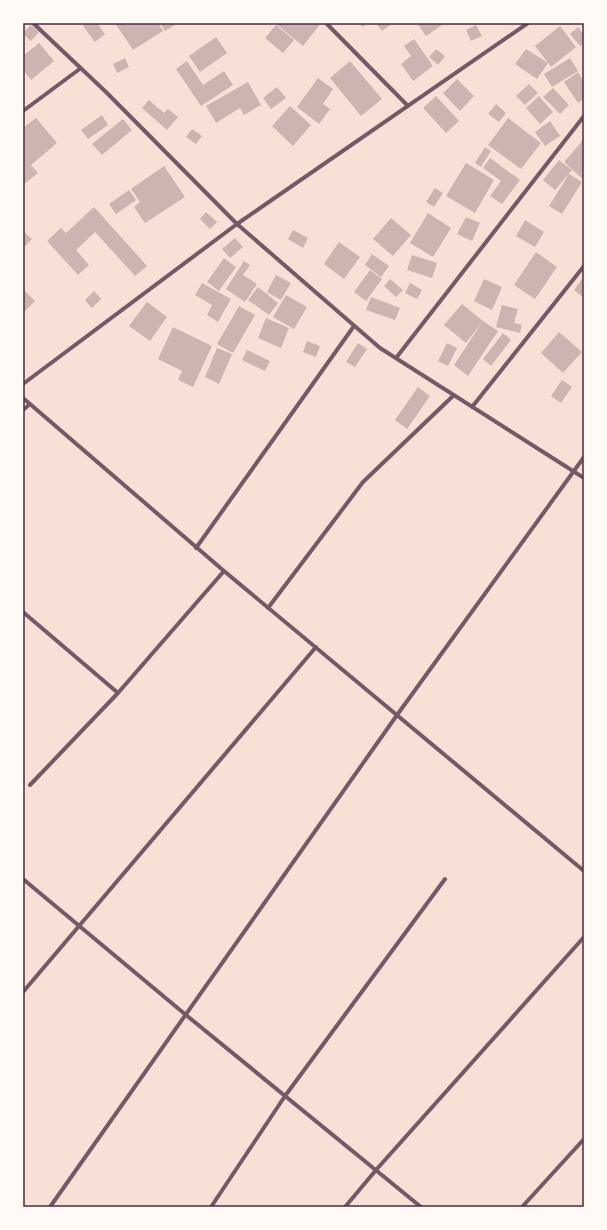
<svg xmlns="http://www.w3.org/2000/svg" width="607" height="1230" font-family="Signika,sans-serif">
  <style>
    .building { fill: #ccb4b1 }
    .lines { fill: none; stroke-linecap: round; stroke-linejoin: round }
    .minor { stroke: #755966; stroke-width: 4 }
    .neatline { fill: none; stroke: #4a2c40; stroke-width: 1.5 }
  </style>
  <rect width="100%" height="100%" fill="#f7e1d7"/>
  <path class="building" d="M87 23H97L105 34 95 42 83 26Z
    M115 23H158L163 31 133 50Z
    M160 23H178L165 31Z
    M277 23H321L303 46 276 24Z
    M359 23H367L363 27Z
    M376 23H393L382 31Z
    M417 23H445L426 36Z
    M31 25 39 32 31 41 23 34V33Z
    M276 25 294 40 283 53 265 38Z
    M476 25 482 36 471 41 466 30Z
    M560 26 576 47 551 67 535 46Z
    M578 27 584 35V43L580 46 570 34Z
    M216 37 227 53 200 72 189 56Z
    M414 39 433 66 413 81 401 64 411 56 404 46Z
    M39 43 54 61 31 80 23 70V56Z
    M436 49 445 56 438 65 429 57Z
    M526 49 548 63 537 79 515 64Z
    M125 58 129 67 117 73 113 64Z
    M570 58 578 71 552 87 544 74Z
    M187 61 203 85 224 71 233 85 201 106 176 69Z
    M350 61 382 99 361 116 330 78Z
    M578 72 584 82V99L578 103 564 82Z
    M318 78 333 89 323 104 330 109 319 124 297 107Z
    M457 79 474 96 460 111 443 93Z
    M248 82 261 105 244 115 240 108 216 123 206 106Z
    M529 84 538 93 525 105 516 96Z
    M277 87 286 98 271 109 263 98Z
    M553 88 569 105 560 114 543 97Z
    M436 96 459 121 446 133 423 108Z
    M539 96 553 112 540 124 526 108Z
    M149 100 164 113 168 109 178 117 167 130 142 108Z
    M496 104 506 113 499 122 488 114Z
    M290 106 311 125 293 146 272 126Z
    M102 115 108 125 88 139 81 130Z
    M36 118 57 143 31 165 38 173 23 185V162L24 161 23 159V128Z
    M508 118 541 143 521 169 488 145Z
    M123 119 132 130 102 155 92 144Z
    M550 121 560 136 545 146 535 132Z
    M192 129 202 136 196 144 186 137Z
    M584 139V180L564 162Z
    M485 147 491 151 481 167 475 163Z
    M490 158 520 180 502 204 490 196 501 181 483 168Z
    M559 160 572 170 555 190 543 180Z
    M466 163 494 180 475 213 446 196Z
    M164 166 185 197 145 223 134 207 140 202 131 189Z
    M569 174 582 182 562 214 549 206Z
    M435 188 443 193 434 207 426 202Z
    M129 190 136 200 116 214 109 204Z
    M94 207 147 266 135 276 95 232 76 250 89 265 78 275 47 241 61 228 66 233Z
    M206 212 217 222 210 229 200 219Z
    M428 213 451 228 433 257 410 243Z
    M466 217 480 223 472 241 457 234Z
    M391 218 411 235 393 256 373 239Z
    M525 220 544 232 535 247 516 236Z
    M293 230 308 238 303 248 288 239Z
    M24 232 32 239 23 248V234Z
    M235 238 243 247 230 258 222 249Z
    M339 242 360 257 344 279 324 264Z
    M536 252 557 267 535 299 514 285Z
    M372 254 389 266 381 277 365 265Z
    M412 255 437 263 432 278 407 270Z
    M224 258 236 267 219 291 207 282Z
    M244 261 250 265 243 275 257 284 245 302 226 289Z
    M370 270 382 279 366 301 354 292Z
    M276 275 291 283 281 300 267 292Z
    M584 276V298L574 290Z
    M390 279 403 290 396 297 384 286Z
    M484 279 502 287 492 310 474 301Z
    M202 283 231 299 218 322 207 315 212 305 195 295Z
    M410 283 422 290 417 299 405 293Z
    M258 287 278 303 269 315 248 300Z
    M23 289 35 301 23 313Z
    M94 291 101 299 92 308 85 300Z
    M286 295 307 307 294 329 273 317Z
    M371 297 400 308 395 320 366 310Z
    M147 302 167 317 150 341 129 326Z
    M462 304 483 321 466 343 444 325Z
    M502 305 518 309 514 323 522 325 520 333 496 327Z
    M239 306 255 315 233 353 217 344Z
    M266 318 289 328 281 348 258 338Z
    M483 321 498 331 468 376 454 365Z
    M173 327 212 346 193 387 178 380 182 371 158 359Z
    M559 332 582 352 563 373 541 353Z
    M503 333 511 340 491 366 483 359Z
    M307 341 320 346 316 357 303 352Z
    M358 343 367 349 355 367 346 362Z
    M447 343 457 348 448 366 438 361Z
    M217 348 232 354 219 384 205 377Z
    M247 350 270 361 265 371 242 360Z
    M562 380 572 387 561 403 551 396Z
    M418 387 430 396 407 429 395 420Z"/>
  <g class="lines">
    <path class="minor" d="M33 23 106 92 237 224 380 348 584 478
      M326 23 408 106
      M23 111 81 68
      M396 358 584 116
      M23 384 237 224 528 23
      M23 398 224 571 584 871
      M472 407 584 266
      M23 410 30 404
      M196 548 354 326
      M268 608 363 482 454 395
      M23 612 118 693
      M30 785 118 693 224 571
      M23 879 186 1015 421 1207
      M23 992 316 647
      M50 1207 397 715 584 457
      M211 1207 285 1096 445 879
      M345 1207 376 1170 584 937
      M522 1207 584 1139"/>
  </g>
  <rect width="607" height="1230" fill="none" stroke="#fffaf5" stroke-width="48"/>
  <rect x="24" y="24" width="559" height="1182" class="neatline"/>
</svg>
